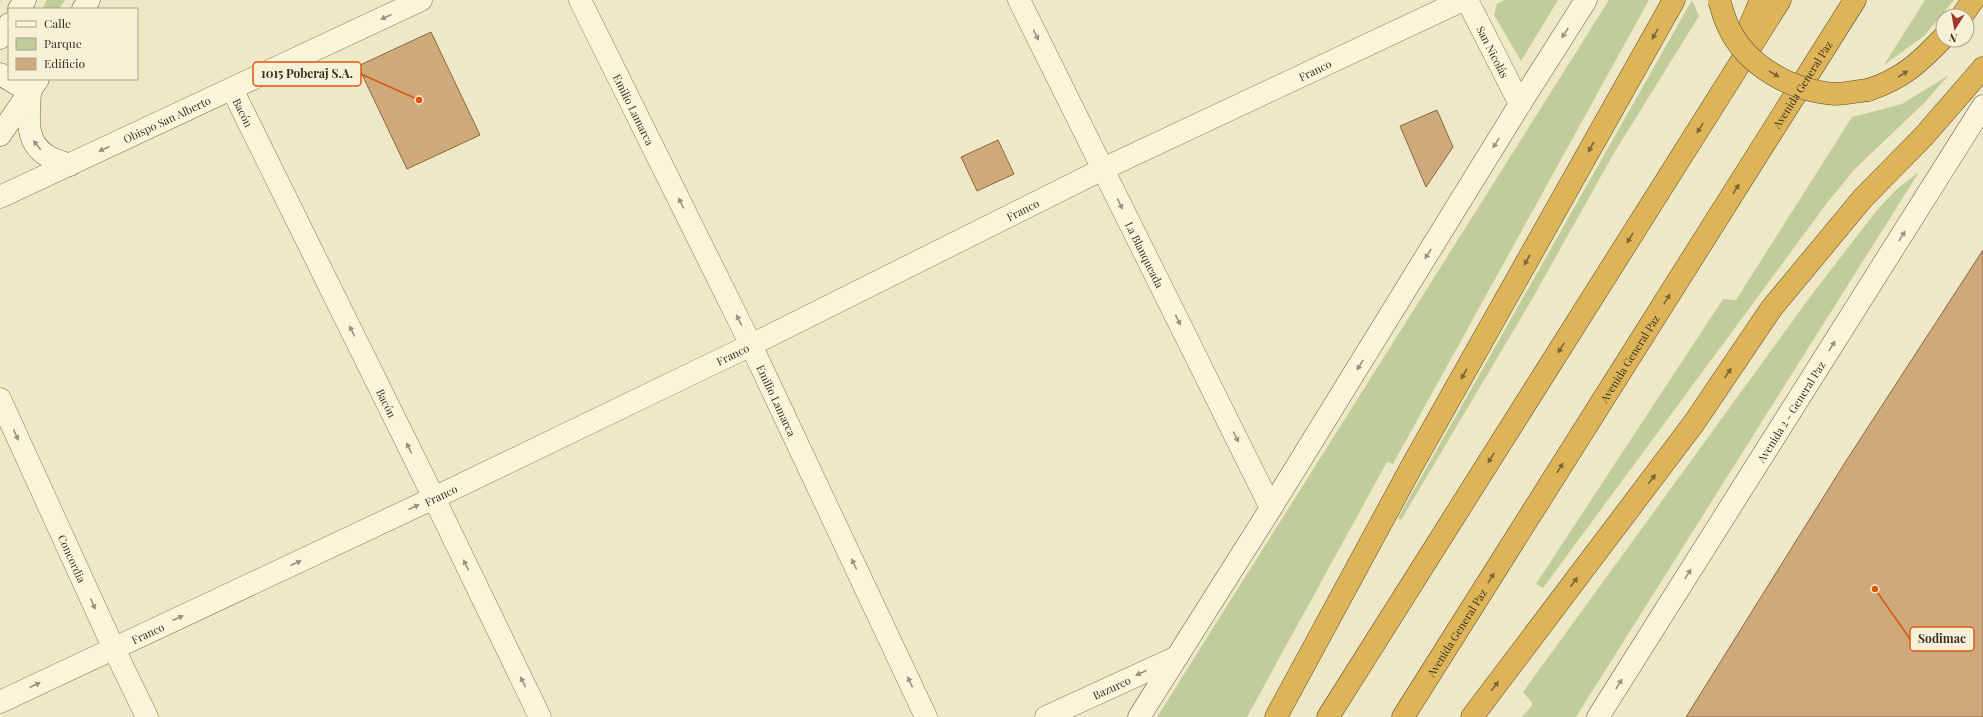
<svg xmlns="http://www.w3.org/2000/svg" width="1983" height="717" font-family="'Playfair Display',serif">
  <style>
    .green { fill: #c0cd9a }
    .building { fill: #cda97c; stroke: #8a6841 }
    .lines { fill: none; stroke-linecap: round; stroke-linejoin: round }
    .street-casing { stroke: #8b7b5c; stroke-width: 23 }
    .secondary-casing { stroke: #6c5c3f; stroke-width: 23 }
    .highway-casing { stroke: #594830; stroke-width: 23 }
    .street { stroke: #f9f4da; stroke-width: 22 }
    .secondary { stroke: #f9f4da; stroke-width: 22 }
    .highway { stroke: #ddb558; stroke-width: 22 }
    .highway-bridge-casing { stroke: #594830; stroke-width: 23; stroke-linecap: butt }
    .highway-bridge { stroke: #ddb558; stroke-width: 22 }
    .oneway { fill: #9a927c }
    .oneway2 { fill: #7c6536 }
    .labels { text-anchor: middle; dominant-baseline: central; stroke-width: 4; stroke-linejoin: round; paint-order: stroke }
    .street-label { font-size: 11px; fill: #3b301f; stroke: #f6f1d6 }
    .leader { fill: none; stroke: #df570d; stroke-width: 1.5 }
    .callout-dot { fill: #df570d; stroke: #f6f1d6; stroke-width: 1.5 }
    .callout { fill: #f6f1d6; stroke: #df570d; stroke-width: 1.5 }
    .callout-label { font-size: 12px; text-anchor: middle; font-weight: bold; fill: #3b301f }
  </style>
  <rect width="100%" height="100%" fill="#efe8c6"/>
  <path class="green" d="M47 0H65L59 9H42Z
    M1505 0H1558L1521 61 1494 15 1497 4Z
    M1609 0H1649L1393 464 1387 462 1247 717H1157Z
    M1692 0 1699 16 1614 153 1531 301 1401 520 1398 518Z
    M1925 0H1954L1924 36 1884 65Z
    M1949 75 1925 102 1855 169 1827 203 1543 588 1536 584 1723 299 1736 300 1852 117 1902 104Z
    M1919 172 1576 717H1522L1533 704 1523 692 1810 297 1877 210 1897 189Z"/>
  <path class="building" d="M431 32 480 135 407 169 358 66Z
    M1437 110 1453 147 1426 187 1400 126Z
    M998 140 1014 174 977 191 961 157Z
    M1983 250V717H1686L1846 461Z"/>
  <g class="lines">
    <defs>
      <g id="street">
        <path id="s1" d="M580 0 751 345 926 717"/>
        <path id="s2" d="M1019 0 1271 508"/>
        <path id="s3" d="M1467 0 1520 104"/>
        <path id="s4" d="M232 89 434 498 540 717"/>
        <path id="s5" d="M0 197 421 0"/>
        <path id="s6" d="M0 399 114 649 147 717"/>
        <path id="s7" d="M0 702 434 498 751 345 1103 169 1463 0"/>
        <path id="s8" d="M1046 717 1177 657"/>
      </g>
      <g id="secondary">
        <path d="M19 9 25 0"/>
        <path d="M83 9 89 0"/>
        <path d="M0 38 9 24"/>
        <path d="M0 74 30 92"/>
        <path d="M30 92C29 115 24 141 46 155 53 160 62 162 70 165"/>
        <path d="M0 135 38 79"/>
        <path d="M1139 717 1271 508 1520 104 1586 0"/>
        <path id="s9" d="M1598 717 1983 106"/>
      </g>
      <g id="highway">
        <path d="M1962 16 1973 0"/>
        <path d="M1747 32 1761 0"/>
        <path d="M1868 90C1902 79 1919 63 1943 38"/>
        <path d="M1276 717 1413 464 1674 0"/>
        <path d="M1328 717 1780 0"/>
        <path id="s10" d="M1403 717 1855 0"/>
        <path d="M1472 717 1694 423 1771 309 1863 198 1924 136 1983 68"/>
      </g>
    </defs>
    <use href="#street" class="street-casing"/>
    <use href="#secondary" class="secondary-casing"/>
    <use href="#highway" class="highway-casing"/>
    <use href="#street" class="street"/>
    <use href="#secondary" class="secondary"/>
    <use href="#highway" class="highway"/>
    <defs>
      <path id="highway-bridge" d="M1719 0C1722 9 1724 18 1728 26 1746 66 1792 91 1835 94 1845 94 1857 91 1868 90"/>
    </defs>
    <use href="#highway-bridge" class="highway-bridge-casing"/>
    <use href="#highway-bridge" class="highway-bridge"/>
  </g>
  <defs><path id="oneway-solid" d="M-6-.8H1V-3.2L6.5 0L1 3.2V.8H-6Z"/></defs>
  <g class="oneway">
    <use href="#oneway-solid" transform="translate(386 17) rotate(155)"/>
    <use href="#oneway-solid" transform="translate(1565 33) rotate(123)"/>
    <use href="#oneway-solid" transform="translate(1036 35) rotate(64)"/>
    <use href="#oneway-solid" transform="translate(1496 143) rotate(122)"/>
    <use href="#oneway-solid" transform="translate(37 145) rotate(-129)"/>
    <use href="#oneway-solid" transform="translate(104 149) rotate(155)"/>
    <use href="#oneway-solid" transform="translate(681 203) rotate(-116)"/>
    <use href="#oneway-solid" transform="translate(1120 204) rotate(64)"/>
    <use href="#oneway-solid" transform="translate(1902 236) rotate(-58)"/>
    <use href="#oneway-solid" transform="translate(1428 254) rotate(122)"/>
    <use href="#oneway-solid" transform="translate(739 320) rotate(-116)"/>
    <use href="#oneway-solid" transform="translate(1178 320) rotate(64)"/>
    <use href="#oneway-solid" transform="translate(352 331) rotate(-116)"/>
    <use href="#oneway-solid" transform="translate(1832 346) rotate(-58)"/>
    <use href="#oneway-solid" transform="translate(1360 365) rotate(122)"/>
    <use href="#oneway-solid" transform="translate(16 435) rotate(66)"/>
    <use href="#oneway-solid" transform="translate(1236 437) rotate(64)"/>
    <use href="#oneway-solid" transform="translate(409 448) rotate(-116)"/>
    <use href="#oneway-solid" transform="translate(414 507) rotate(-25)"/>
    <use href="#oneway-solid" transform="translate(296 563) rotate(-25)"/>
    <use href="#oneway-solid" transform="translate(854 564) rotate(-115)"/>
    <use href="#oneway-solid" transform="translate(466 565) rotate(-116)"/>
    <use href="#oneway-solid" transform="translate(1688 574) rotate(-58)"/>
    <use href="#oneway-solid" transform="translate(93 604) rotate(66)"/>
    <use href="#oneway-solid" transform="translate(178 618) rotate(-25)"/>
    <use href="#oneway-solid" transform="translate(1141 673) rotate(155)"/>
    <use href="#oneway-solid" transform="translate(523 682) rotate(-116)"/>
    <use href="#oneway-solid" transform="translate(910 682) rotate(-115)"/>
    <use href="#oneway-solid" transform="translate(1619 684) rotate(-58)"/>
    <use href="#oneway-solid" transform="translate(35 685) rotate(-25)"/>
  </g>
  <g class="oneway2">
    <use href="#oneway-solid" transform="translate(1655 34) rotate(120)"/>
    <use href="#oneway-solid" transform="translate(1774 74) rotate(31)"/>
    <use href="#oneway-solid" transform="translate(1903 74) rotate(-32)"/>
    <use href="#oneway-solid" transform="translate(1700 128) rotate(122)"/>
    <use href="#oneway-solid" transform="translate(1591 147) rotate(119)"/>
    <use href="#oneway-solid" transform="translate(1736 189) rotate(-58)"/>
    <use href="#oneway-solid" transform="translate(1630 238) rotate(122)"/>
    <use href="#oneway-solid" transform="translate(1527 260) rotate(119)"/>
    <use href="#oneway-solid" transform="translate(1667 299) rotate(-58)"/>
    <use href="#oneway-solid" transform="translate(1561 348) rotate(122)"/>
    <use href="#oneway-solid" transform="translate(1728 373) rotate(-56)"/>
    <use href="#oneway-solid" transform="translate(1464 374) rotate(119)"/>
    <use href="#oneway-solid" transform="translate(1491 458) rotate(122)"/>
    <use href="#oneway-solid" transform="translate(1560 468) rotate(-58)"/>
    <use href="#oneway-solid" transform="translate(1652 479) rotate(-53)"/>
    <use href="#oneway-solid" transform="translate(1491 578) rotate(-58)"/>
    <use href="#oneway-solid" transform="translate(1574 582) rotate(-53)"/>
    <use href="#oneway-solid" transform="translate(1495 686) rotate(-53)"/>
  </g>
  <g class="labels">
    <g class="street-label">
      <text stroke="none"><textPath href="#s3" startOffset="58">San Nicolás</textPath></text>
      <text stroke="none"><textPath href="#s7" startOffset="1459">Franco</textPath></text>
      <text stroke="none"><textPath href="#s10" startOffset="748">Avenida General Paz</textPath></text>
      <text stroke="none"><textPath href="#s1" startOffset="122">Emilio Lamarca</textPath></text>
      <text stroke="none"><textPath href="#s4" startOffset="26">Bacón</textPath></text>
      <text stroke="none"><textPath href="#s5" startOffset="184">Obispo San Alberto</textPath></text>
      <text stroke="none"><textPath href="#s7" startOffset="1135">Franco</textPath></text>
      <text stroke="none"><textPath href="#s2" startOffset="284">La Blanqueada</textPath></text>
      <text stroke="none"><textPath href="#s7" startOffset="811">Franco</textPath></text>
      <text stroke="none"><textPath href="#s10" startOffset="424">Avenida General Paz</textPath></text>
      <text stroke="none"><textPath href="#s1" startOffset="446">Emilio Lamarca</textPath></text>
      <text stroke="none"><textPath href="#s4" startOffset="350">Bacón</textPath></text>
      <text stroke="none"><textPath href="#s9" startOffset="361">Avenida 2 - General Paz</textPath></text>
      <text stroke="none"><textPath href="#s7" startOffset="487">Franco</textPath></text>
      <text stroke="none"><textPath href="#s6" startOffset="175">Concordia</textPath></text>
      <text stroke="none"><textPath href="#s10" startOffset="100">Avenida General Paz</textPath></text>
      <text stroke="none"><textPath href="#s7" startOffset="163">Franco</textPath></text>
      <text stroke="none"><textPath href="#s8" startOffset="72">Bazurco</textPath></text>
    </g>
  </g>
  <path class="leader" d="M419 100L361 74M1875 589L1910 639"/>
  <g class="callout-dot">
    <circle cx="419" cy="100" r="4"/>
    <circle cx="1875" cy="589" r="4"/>
  </g>
  <g class="callout">
    <rect x="253" y="62" width="108" height="24" rx="4"/>
    <rect x="1910" y="627" width="64" height="24" rx="4"/>
  </g>
  <g class="callout-label">
    <text x="307" y="78">1015 Poberaj S.A.</text>
    <text x="1942" y="643">Sodimac</text>
  </g>
  <rect x="8" y="8" width="130" height="72" fill="#f6f1d6" stroke="#aba48d"/>
  <rect x="16" y="21" width="20" height="6" fill="#f9f4da" stroke="#aba48d"/>
  <text x="44" y="28" font-size="12" fill="#3b301f">Calle</text>
  <rect x="16" y="38" width="20" height="12" fill="#c0cd9a" stroke="#aba48d"/>
  <text x="44" y="48" font-size="12" fill="#3b301f">Parque</text>
  <rect x="16" y="58" width="20" height="12" fill="#cda97c" stroke="#aba48d"/>
  <text x="44" y="68" font-size="12" fill="#3b301f">Edificio</text>
  <g transform="translate(1955 28) rotate(191)"><circle r="19" fill="#f6f1d6" stroke="#aba48d"/>
  <path d="M0-3L7 15L0 10L-7 15Z" fill="#9a392b"/>
  <text y="-6" font-size="11" font-weight="bold" text-anchor="middle" fill="#3b301f">N</text>
  </g>
</svg>
